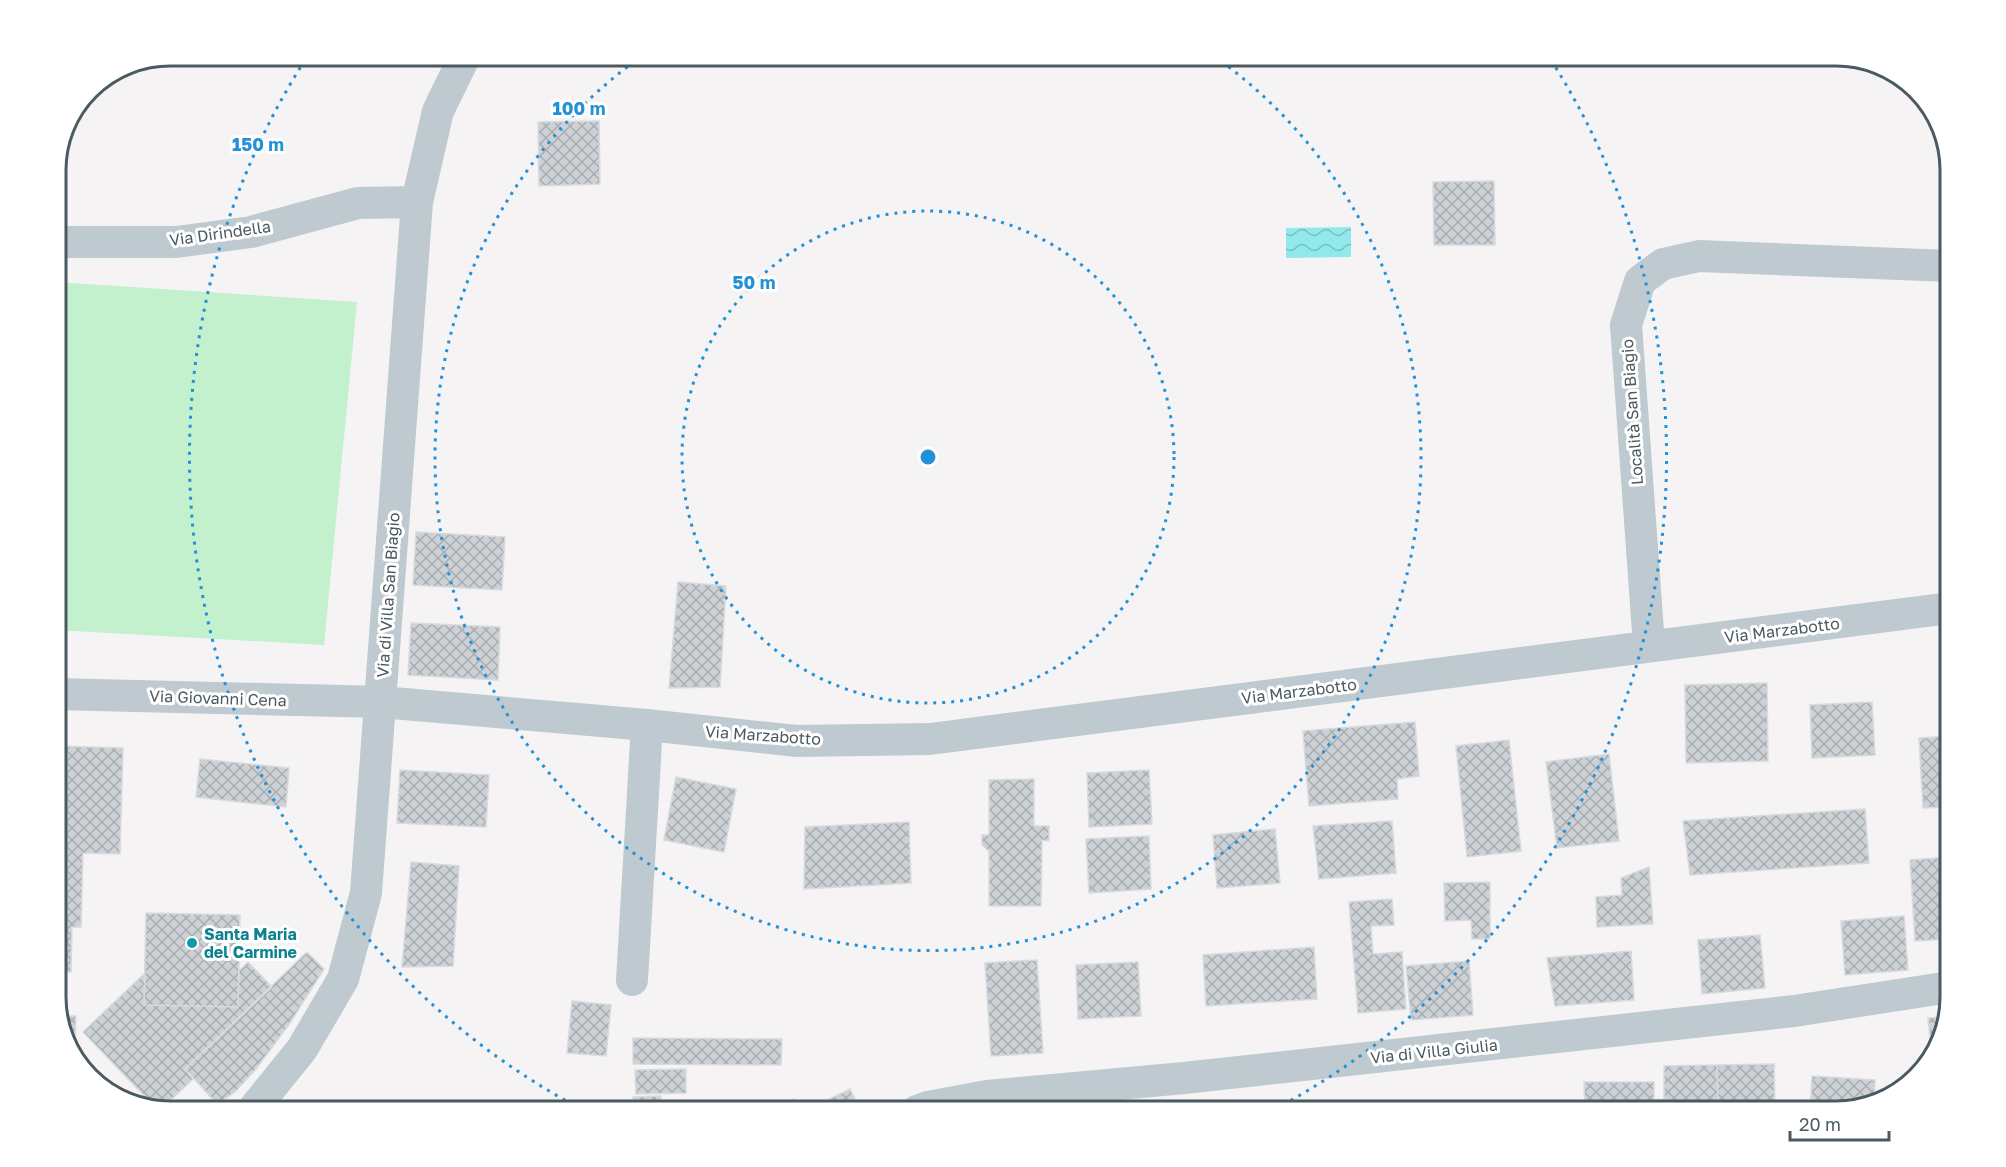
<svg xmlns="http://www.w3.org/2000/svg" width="2006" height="1167" font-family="'Golos Text',sans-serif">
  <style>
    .garden { fill: #c3f0cd }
    .water { fill: url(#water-waves) }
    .building { fill: url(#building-cross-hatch); stroke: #d7dade; stroke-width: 1.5 }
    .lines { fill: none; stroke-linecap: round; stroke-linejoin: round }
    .street { stroke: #becacf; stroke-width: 32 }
    .ring { fill: none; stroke: #2291d8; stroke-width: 3; stroke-dasharray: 3 6 }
    .culture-dot { fill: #0f9aa8; stroke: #fff; stroke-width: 2 }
    .labels { text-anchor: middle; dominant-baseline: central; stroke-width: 6; stroke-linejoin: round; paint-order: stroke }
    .street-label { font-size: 16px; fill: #4a5a60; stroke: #fff }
    .culture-label { font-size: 16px; font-weight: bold; fill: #0d838f; stroke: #fff; text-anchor: start }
    .rim { fill: none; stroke: #4a5a60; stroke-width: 3 }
    .centre { fill: #2291d8; stroke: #fff; stroke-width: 3 }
    .ring-label { font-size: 18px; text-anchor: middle; font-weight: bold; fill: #2291d8; stroke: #fff; stroke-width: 6; stroke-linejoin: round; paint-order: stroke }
  </style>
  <defs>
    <pattern id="water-waves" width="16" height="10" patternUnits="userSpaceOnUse" patternTransform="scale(1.5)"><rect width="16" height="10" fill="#91e9ec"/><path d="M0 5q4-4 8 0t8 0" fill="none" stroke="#78c0c3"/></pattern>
    <pattern id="building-cross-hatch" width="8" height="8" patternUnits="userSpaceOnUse" patternTransform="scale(1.5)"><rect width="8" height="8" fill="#cdd1d5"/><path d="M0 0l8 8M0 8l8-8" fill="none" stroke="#a8adb0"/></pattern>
  </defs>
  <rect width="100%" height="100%" fill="#f5f3f3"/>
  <path class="garden" d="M56 282 357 302 324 645 56 630Z"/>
  <path class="water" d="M1351 227V257L1286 258V228Z"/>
  <path class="building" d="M599 121 600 184 539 186 538 122Z
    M1494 181 1495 245H1434L1433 182Z
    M416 532 505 537 502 590 413 585Z
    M678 582 726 586 720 687 669 688Z
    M411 623 500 627 498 680 408 675Z
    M1767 683 1768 761 1686 763 1685 685Z
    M1872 702 1875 755 1812 758 1810 705Z
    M1415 722 1419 776 1397 779 1398 799 1309 806 1303 731Z
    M1950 736V807L1923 808 1919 738Z
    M1509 740 1521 851 1467 857 1456 746Z
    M56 746 123 748 120 854 83 853 81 927H72L71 972 56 971Z
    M1609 754 1619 841 1557 848 1546 762Z
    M200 759 289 768 286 807 196 797Z
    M400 770 489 775 486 827 397 823Z
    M1149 770 1152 824 1089 827 1087 773Z
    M676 777 736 789 724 852 664 840Z
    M1034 779V826H1049V841L1042 840 1041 906H989V851L982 845V835H989V780Z
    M1865 809 1869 863 1690 875 1683 821Z
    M1392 821 1396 873 1319 879 1313 826Z
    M909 822 911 883 804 889 805 827Z
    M1275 829 1280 883 1217 888 1213 835Z
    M1149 836 1151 889 1089 893 1086 839Z
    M1950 857V939L1915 941 1910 860Z
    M411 862 459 866 453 966 402 967Z
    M1649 867 1653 924 1597 927 1596 897 1622 895 1621 878Z
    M1490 882V939H1472L1471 920 1445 921 1444 883Z
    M1392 899 1394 925 1371 926 1373 954 1402 952 1406 1009 1358 1013 1349 902Z
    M146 913 240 915 238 1007 144 1005Z
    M1904 916 1908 970 1845 975 1841 921Z
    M1760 935 1765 988 1702 994 1698 940Z
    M1314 947 1317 999 1206 1006 1203 955Z
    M1631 951 1634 1000 1555 1006 1547 958Z
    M307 952 324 969 290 1023 256 1069 235 1092 217 1104 185 1069Z
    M1037 960 1043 1053 991 1056 985 963Z
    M1469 961 1473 1015 1411 1020 1406 966Z
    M248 962 272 987 185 1069 193 1079 161 1109 156 1108 83 1032 145 973 144 1005 238 1007 239 971Z
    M1138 962 1141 1016 1078 1019 1076 965Z
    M572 1001 611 1005 606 1056 567 1053Z
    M60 1016H76L74 1059Z
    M1945 1017 1935 1054 1932 1058 1928 1018Z
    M633 1038 782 1039 781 1065 633 1064Z
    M1774 1064 1775 1111H1718L1717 1065Z
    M1717 1065 1718 1111H1585L1584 1082H1654V1100L1664 1099V1066Z
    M686 1069V1093L636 1094 635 1070Z
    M1812 1076 1875 1080 1874 1102 1837 1111H1810Z
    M850 1089 861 1111H782L794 1099 809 1109Z
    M661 1096 662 1111H634L633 1097Z"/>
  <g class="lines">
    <path class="street" d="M56 242H176L251 232 358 203 417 202
      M1649 646 1626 325 1640 281 1663 264 1699 256 1950 266
      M56 694 381 702 647 725 797 741 930 739 1950 608
      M632 980 647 725
      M252 1111 302 1049 343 979 366 893 417 202 438 111 465 56
      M917 1111 928 1107 987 1096 1184 1078 1794 1011 1950 987"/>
  </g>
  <g class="ring">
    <circle cx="928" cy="457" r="246"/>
    <path d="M1214 56A493 493 0 1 1 642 56"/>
    <path d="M581 1109A739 739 0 0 1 305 60M1551 60A739 739 0 0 1 1275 1109"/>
  </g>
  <circle class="culture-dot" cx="192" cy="943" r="6"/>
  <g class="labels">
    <g class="street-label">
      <text transform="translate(220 233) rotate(-8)">Via Dirindella</text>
      <text transform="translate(1632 412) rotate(-94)">Località San Biagio</text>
      <text transform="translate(388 595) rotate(-86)">Via di Villa San Biagio</text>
      <text transform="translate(1782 630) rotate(-7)">Via Marzabotto</text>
      <text transform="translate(1299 691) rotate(-7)">Via Marzabotto</text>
      <text transform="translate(218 698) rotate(2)">Via Giovanni Cena</text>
      <text transform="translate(763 735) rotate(4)">Via Marzabotto</text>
      <text transform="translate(1434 1051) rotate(-6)">Via di Villa Giulia</text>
    </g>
    <g class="culture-label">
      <text x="204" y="934">Santa Maria<tspan x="204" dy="18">del Carmine</tspan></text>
    </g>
  </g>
  <path d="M0 0H2006V1167H0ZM170 66H1836A104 104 0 0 1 1940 170V997A104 104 0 0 1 1836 1101H170A104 104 0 0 1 66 997V170A104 104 0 0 1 170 66Z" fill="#fff" fill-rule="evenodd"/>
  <path class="rim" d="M170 66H1836A104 104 0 0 1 1940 170V997A104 104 0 0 1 1836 1101H170A104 104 0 0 1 66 997V170A104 104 0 0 1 170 66Z"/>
  <circle cx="928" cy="457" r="9" class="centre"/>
  <g class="ring-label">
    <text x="579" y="115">100 m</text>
    <text x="258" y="151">150 m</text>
    <text x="754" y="289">50 m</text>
  </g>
  <path d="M1790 1131v9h99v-9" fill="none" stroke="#4a5a60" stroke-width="3"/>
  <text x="1799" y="1131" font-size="18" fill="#4a5a60" stroke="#ffffff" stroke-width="4.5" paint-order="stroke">20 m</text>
</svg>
